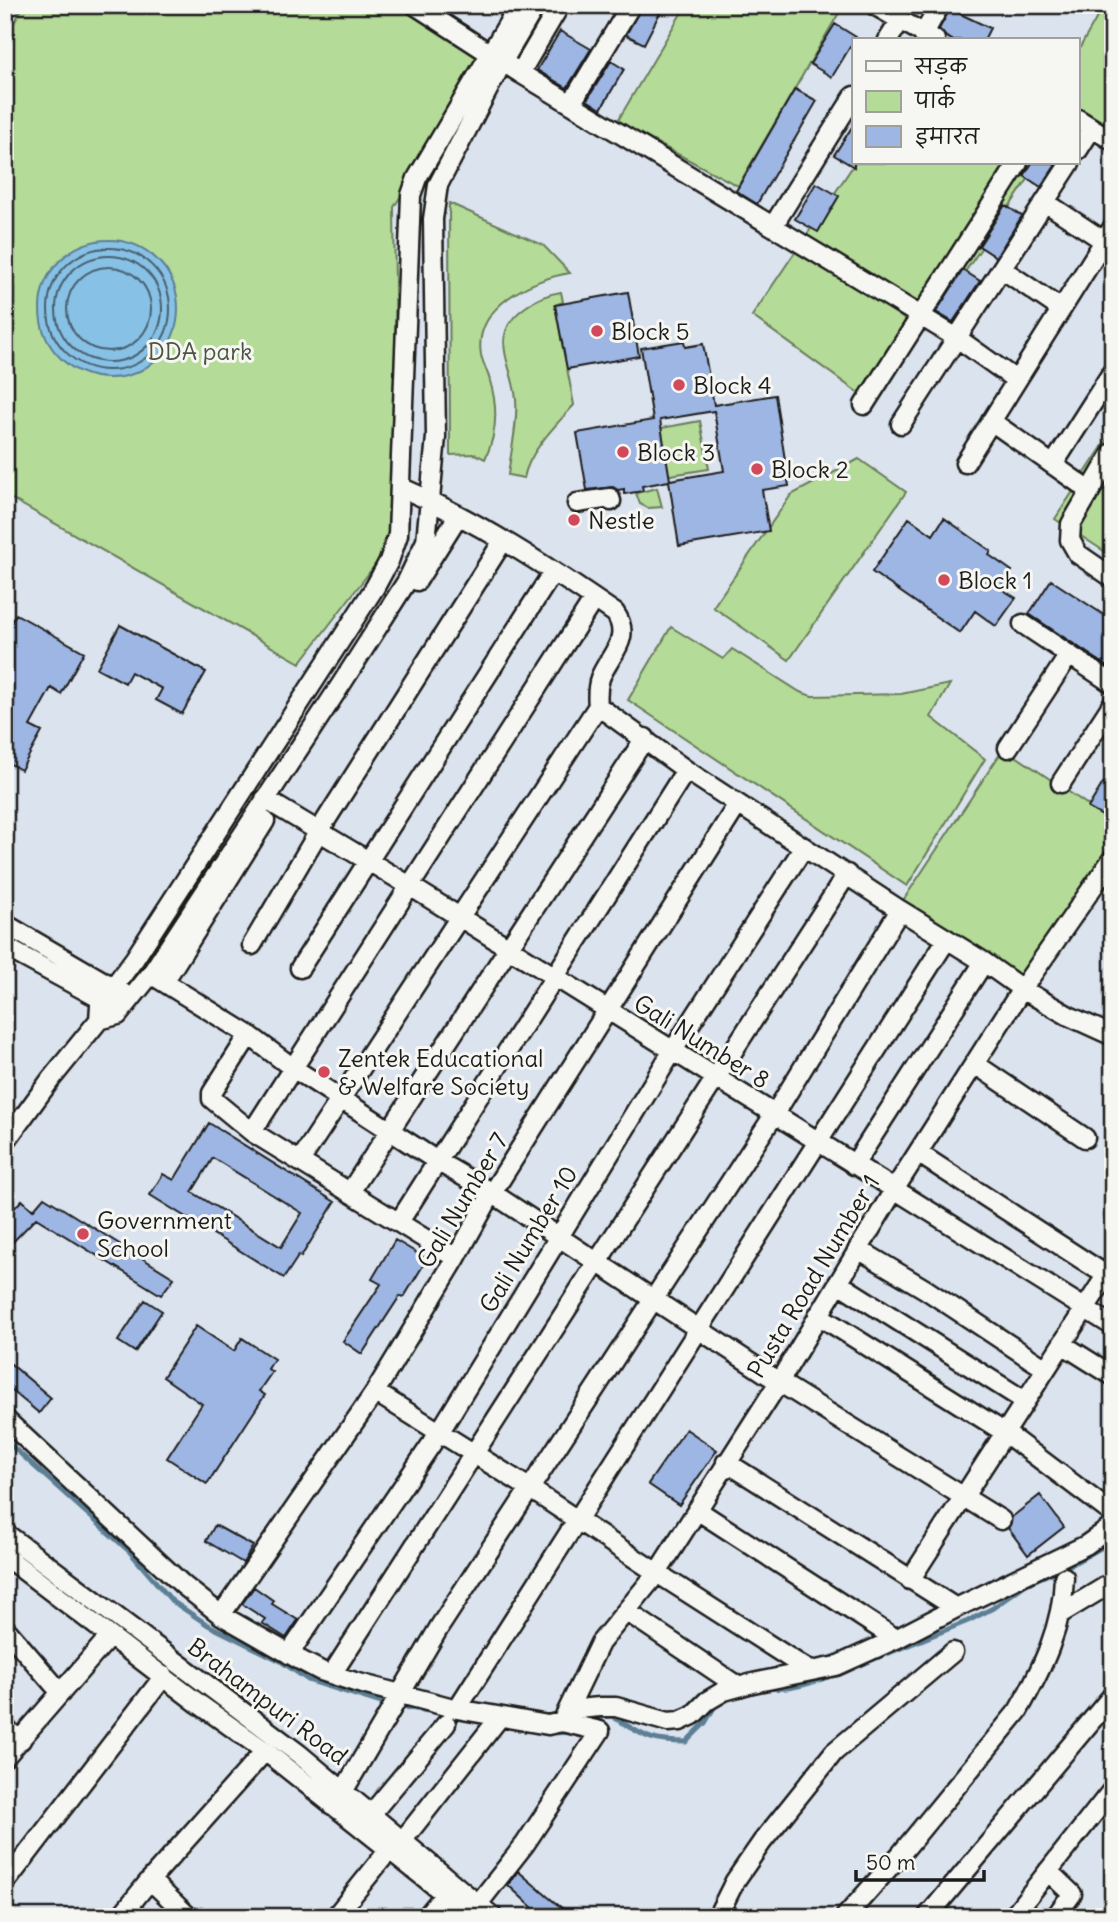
<svg xmlns="http://www.w3.org/2000/svg" width="1118" height="1922" font-family="Delius,'Playpen Sans Deva',sans-serif">
  <style>
    .green { fill: #b4db98; stroke: #687c5a; stroke-width: 2 }
    .water { fill: #87c1e6; stroke: #5c7f95; stroke-width: 2 }
    .lines { fill: none; stroke-linecap: round; stroke-linejoin: round }
    .shore { stroke: #475e6d; stroke-width: 2 }
    .stream { stroke: #5c7f95; stroke-width: 5 }
    .building { fill: #9db6e3; stroke: #1c1c1c; stroke-width: 2; fill-rule: evenodd }
    .minor-casing { stroke: #1c1c1c; stroke-width: 23 }
    .minor { stroke: #f6f6f2; stroke-width: 18 }
    .poi-dot { fill: #d1495b; stroke: #f6f6f2; stroke-width: 2.5 }
    .labels { text-anchor: middle; dominant-baseline: central; stroke-width: 6; stroke-linejoin: round; paint-order: stroke }
    .poi-label { font-size: 24px; fill: #1c1c1c; stroke: #f6f6f2; text-anchor: start }
    .park-label { font-size: 24px; fill: #4a5541; stroke: #f6f6f2 }
    .street-label { font-size: 24px; fill: #1c1c1c; stroke: #f6f6f2 }
  </style>
  <rect width="100%" height="100%" fill="#dbe3ee"/>
  <filter id="ink" filterUnits="userSpaceOnUse"><feTurbulence type="fractalNoise" baseFrequency=".0143" numOctaves="2"/><feDisplacementMap in="SourceGraphic" scale="14" xChannelSelector="R" yChannelSelector="G"/><feConvolveMatrix kernelMatrix="1 2 1 2 8 2 1 2 1" color-interpolation-filters="sRGB"/></filter>
  <g filter="url(#ink)">
    <path class="green" d="M24 5H414L491 54 394 207 398 535 300 663 5 495V39Z
      M686 5 843 6 738 186 617 122Z
      M1104 5H1113V134L1078 116V51Z
      M855 163H1039L931 322 811 251 912 325 864 397 752 316Z
      M449 203 543 245 570 273C531 279 473 307 481 355 483 364 488 372 490 381 498 407 497 434 485 459L475 454 450 455Z
      M561 292 563 302 555 305 574 405C556 425 529 451 524 478L508 475C511 451 518 423 516 399 512 362 486 334 527 306 538 298 547 294 561 292Z
      M700 421 709 469 664 476 656 429Z
      M1113 430V557L1055 519Z
      M859 459 906 492 789 660 713 607 791 495Z
      M657 488 662 507 648 508 640 504 636 493Z
      M671 627 723 659 732 649 800 692 812 696 901 694 950 684 931 717 985 759 907 886 628 700Z
      M1004 748 1113 822V857L1019 988 898 908Z"/>
    <path class="water" d="M40 309a69 69 0 1 1 138 0a69 69 0 1 1-138 0Z"/>
    <g class="lines">
      <path class="shore" d="M48 309a61 61 0 1 1 122 0a61 61 0 1 1-122 0Z
        M56 309a53 53 0 1 1 106 0a53 53 0 1 1-106 0Z
        M67 309a42 42 0 1 1 84 0a42 42 0 1 1-84 0Z"/>
      <path class="stream" d="M5 1440 130 1552 172 1601 208 1625 279 1660 308 1680 388 1705
        M862 1664 968 1621 993 1608 1026 1584 1072 1564 1113 1541
        M768 1688C791 1691 815 1682 836 1674
        M398 1706 440 1713
        M588 1723 599 1717 612 1716C644 1735 646 1742 686 1742L705 1723 715 1706 720 1703
        M528 1730 552 1733 574 1732"/>
    </g>
    <path class="building" d="M642 5H664L644 44 626 35Z
      M950 9 990 28 984 40H952L946 37 939 29Z
      M835 24 856 37 832 77 810 64Z
      M560 31 591 49 567 88 537 70Z
      M611 61 624 69 601 109 587 100Z
      M795 89 817 101 757 204 736 191Z
      M854 124V167L834 155Z
      M1032 163H1057L1041 187 1024 176Z
      M816 183 839 196 818 232 795 219Z
      M1005 205 1022 216 996 257 979 246Z
      M963 270 980 281 953 322 936 312Z
      M628 292 639 356 567 369 555 305Z
      M684 341 685 347 703 344 714 405 775 395 789 486 762 490 769 531 679 546 669 481 642 486 643 491 624 494V489L618 490 613 487 587 490 577 433 653 420 641 348ZM714 411 724 471 670 480 660 420Z
      M909 518 933 535 944 518 991 551 989 555 1012 571 1000 588 1016 598 996 626 975 611 960 633 872 572Z
      M1051 580 1113 621V670L1029 614Z
      M16 614 84 652 61 694 51 688 30 726 42 732 21 770 5 761V618L12 621Z
      M120 625 206 672 182 714 156 700 162 689 131 672 125 683 97 668Z
      M1103 783 1113 788V822L1088 808Z
      M209 1123 335 1202 301 1257 299 1255 284 1278 150 1195 163 1174 174 1180ZM213 1158 302 1213 281 1247 192 1192Z
      M44 1197 174 1278 161 1295 36 1218 5 1250V1218L22 1200 33 1210Z
      M395 1240 427 1259 404 1297 400 1296 362 1354 343 1341 381 1284 372 1279Z
      M145 1300 162 1311 135 1352 118 1341Z
      M196 1326 234 1351 242 1338 274 1359 268 1369 272 1372 259 1391 265 1395 207 1484 167 1458 202 1404 163 1377Z
      M5 1359 51 1398 39 1413 5 1385Z
      M686 1429 717 1450 679 1505 648 1484Z
      M1040 1495 1064 1527 1028 1555 1008 1528 1012 1517Z
      M215 1525 253 1546 243 1563 206 1541Z
      M254 1587 274 1601 272 1604 298 1620 286 1638 262 1623 265 1619 242 1604Z
      M518 1871 547 1896 573 1917H544L534 1909 508 1885Z"/>
    <g class="lines">
      <defs>
        <path id="minor" d="M415 5 520 73 957 338 1016 380
          M874 5 935 40
          M923 35 940 5
          M888 40 900 21
          M520 73 560 5
          M571 104 631 5
          M1078 119 1113 141
          M1078 150 1092 128
          M1045 202 1104 241
          M773 226 854 96
          M1002 269 1061 309
          M864 405 1018 163
          M991 421 1090 491
          M901 424 1070 163
          M1113 452 1071 524 1070 540 1078 554 1113 578
          M965 463 1113 227
          M1053 465 1113 371
          M400 487C476 520 547 566 615 613 633 639 609 655 600 678 597 688 597 696 598 706L686 770 900 910 984 962 1022 989 1069 1016 1113 1036
          M577 503 610 498 611 501
          M417 581 458 516
          M1023 624 1113 684
          M1008 748 1069 655
          M1061 783 1113 703
          M265 799 410 886 1113 1326
          M5 924 123 993
          M252 945 319 831 503 541
          M5 947 112 1005
          M300 968 553 572
          M154 976 249 1035 212 1093V1099L252 1132 456 1258
          M164 982 265 821
          M99 1020 100 1005 135 958 375 587 389 561 398 535 411 195 417 178 519 5
          M249 1035 293 1068 437 1161 492 1193 779 1382 1001 1520
          M975 1064 1085 1138
          M252 1132 594 599
          M5 1142 51 1079 99 1020 118 1015 151 974 342 683 407 581 426 541 436 437 433 219 438 185 503 61 536 5
          M918 1153 1106 1275
          M300 1161 598 706
          M854 1165 984 962
          M350 1192 645 738
          M399 1222 686 770
          M858 1249 925 1289 1046 1369
          M838 1283 1025 1401
          M818 1315 1004 1432 1113 1514
          M1062 1344 1113 1376
          M375 1392 529 1488 657 1573 810 1671
          M5 1419 183 1585 221 1615 300 1660 321 1671 355 1682 457 1709 548 1725 562 1722 578 1709 600 1707H616L668 1722 680 1721 693 1715 707 1701 724 1691 753 1683 836 1666 896 1639 956 1608 1086 1545 1113 1526
          M726 1462 956 1608
          M697 1510 896 1639
          M5 1533 299 1754 493 1917
          M5 1556 199 1704 265 1751 445 1894 469 1917
          M910 1580 1113 1265
          M626 1611 739 1687
          M1060 1614 1113 1582
          M221 1615 375 1392 456 1258 492 1193 738 804
          M5 1628 61 1693
          M289 1654 439 1433 672 1052 804 847
          M332 1674 847 874
          M457 1709 947 939
          M5 1729 21 1740
          M5 1757 110 1636
          M332 1805 344 1790 440 1626 774 1115 900 910
          M372 1813 446 1724
          M403 1840 500 1717
          M1048 1871 1072 1894 1055 1917
          M150 1880 189 1917
          M5 1883 164 1676
          M478 1904 525 1844 600 1731 562 1722 600 1643 657 1573 779 1382 894 1190 1022 989 1113 858
          M120 1917 150 1880 265 1751
          M335 1917 389 1850
          M426 1917 445 1894
          M717 1917 735 1881 762 1842 834 1752 953 1652
          M845 1917 900 1855 1018 1711C1042 1669 1063 1626 1064 1577
          M927 1917 1113 1695
          M1012 1917 1113 1789"/>
      </defs>
      <use href="#minor" class="minor-casing"/>
      <use href="#minor" class="minor"/>
    </g>
  </g>
  <g class="poi-dot">
    <circle cx="597" cy="331" r="7"/>
    <circle cx="679" cy="385" r="7"/>
    <circle cx="623" cy="452" r="7"/>
    <circle cx="757" cy="469" r="7"/>
    <circle cx="574" cy="520" r="7"/>
    <circle cx="944" cy="580" r="7"/>
    <circle cx="324" cy="1072" r="7"/>
    <circle cx="83" cy="1234" r="7"/>
  </g>
  <g class="labels">
    <g class="poi-label">
      <text x="611" y="331">Block 5</text>
      <text x="693" y="385">Block 4</text>
      <text x="637" y="452">Block 3</text>
      <text x="771" y="469">Block 2</text>
      <text x="588" y="520">Nestle</text>
      <text x="958" y="580">Block 1</text>
      <text x="338" y="1058">Zentek Educational<tspan x="338" dy="28">&amp; Welfare Society</tspan></text>
      <text x="97" y="1220">Government<tspan x="97" dy="28">School</tspan></text>
    </g>
    <g class="park-label">
      <text x="200" y="351">DDA park</text>
    </g>
    <g class="street-label">
      <text transform="translate(702 1041) rotate(32)">Gali Number 8</text>
      <text transform="translate(462 1200) rotate(-59)">Gali Number 7</text>
      <text transform="translate(528 1239) rotate(-59)">Gali Number 10</text>
      <text transform="translate(813 1276) rotate(-59)">Pusta Road Number 1</text>
      <text transform="translate(268 1701) rotate(37)">Brahampuri Road</text>
    </g>
  </g>
  <rect width="1118" height="1922" fill="none" stroke="#f6f6f2" stroke-width="28"/>
  <rect x="14" y="14" width="1090" height="1894" fill="none" stroke="#1c1c1c" stroke-width="2.5" filter="url(#ink)"/>
  <rect x="852" y="38" width="228" height="126" fill="#f6f6f2" stroke="#9f9f9c" stroke-width="2"/>
  <rect x="866" y="61" width="35" height="10" fill="#f6f6f2" stroke="#9f9f9c" stroke-width="2"/>
  <text x="915" y="74" font-size="21" fill="#1c1c1c">सड़क</text>
  <rect x="866" y="91" width="35" height="21" fill="#b4db98" stroke="#9f9f9c" stroke-width="2"/>
  <text x="915" y="108" font-size="21" fill="#1c1c1c">पार्क</text>
  <rect x="866" y="126" width="35" height="21" fill="#9db6e3" stroke="#9f9f9c" stroke-width="2"/>
  <text x="915" y="144" font-size="21" fill="#1c1c1c">इमारत</text>
  <path d="M856 1870v10h128v-10" fill="none" stroke="#1c1c1c" stroke-width="3.5"/>
  <text x="866" y="1870" font-size="21" fill="#1c1c1c" stroke="#f6f6f2" stroke-width="5" paint-order="stroke">50 m</text>
</svg>
